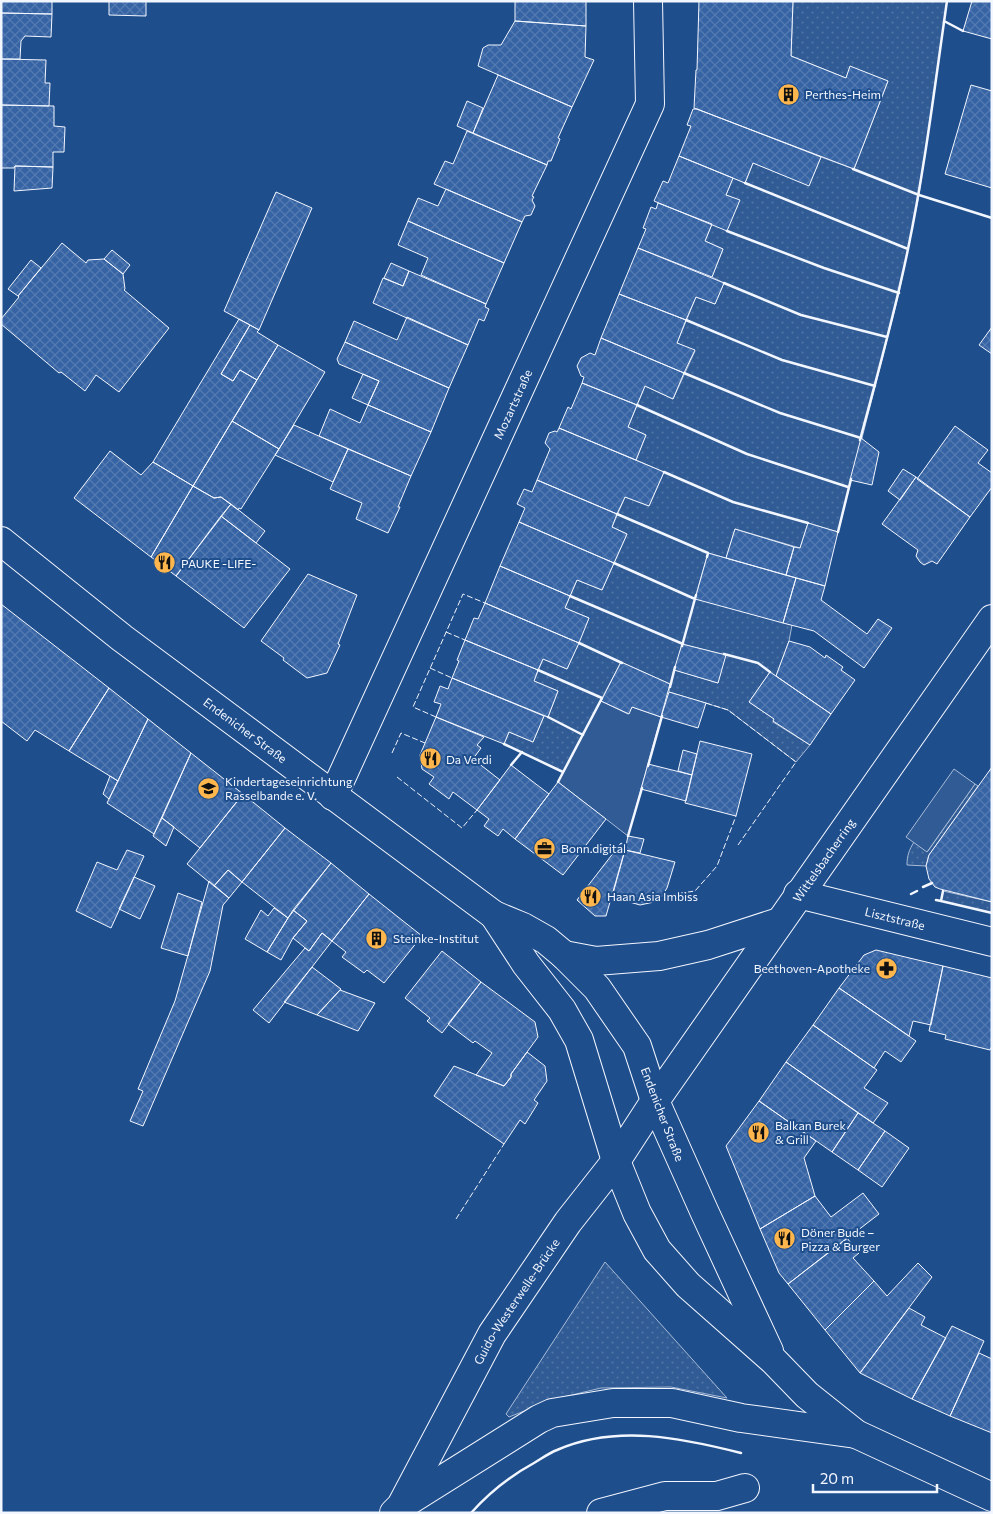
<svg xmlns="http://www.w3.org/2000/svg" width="993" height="1514" font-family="Commissioner,sans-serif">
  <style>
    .grass { fill: url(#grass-dots); stroke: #a8bbd7; fill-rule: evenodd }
    .built { fill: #305b95; stroke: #a8bbd7 }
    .building { fill: url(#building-cross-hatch); stroke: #f2f6ff }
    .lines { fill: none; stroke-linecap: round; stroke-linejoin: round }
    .minor-casing { stroke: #f2f6ff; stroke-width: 30 }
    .major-casing { stroke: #f2f6ff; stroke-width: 30 }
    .minor { stroke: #1f4e8c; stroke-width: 28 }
    .major { stroke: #1f4e8c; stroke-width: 28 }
    .fence { stroke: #f2f6ff; stroke-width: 1; stroke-dasharray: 6 2.5; stroke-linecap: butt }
    .wall { stroke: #f2f6ff; stroke-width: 2.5 }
    .labels { text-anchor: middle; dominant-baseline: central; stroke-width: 4; stroke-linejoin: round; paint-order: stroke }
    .poi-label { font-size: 12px; fill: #f2f6ff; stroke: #1f4e8c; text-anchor: start }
    .street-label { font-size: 12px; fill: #f2f6ff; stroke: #1f4e8c }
  </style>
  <defs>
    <pattern id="grass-dots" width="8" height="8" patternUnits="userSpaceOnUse" patternTransform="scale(1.25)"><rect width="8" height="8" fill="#305b95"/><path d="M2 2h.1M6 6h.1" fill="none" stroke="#4e73a5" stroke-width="1.8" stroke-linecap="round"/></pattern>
    <pattern id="building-cross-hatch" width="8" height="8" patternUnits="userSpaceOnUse" patternTransform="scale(1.25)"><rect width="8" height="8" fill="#3563a3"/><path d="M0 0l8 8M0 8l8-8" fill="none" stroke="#537ab1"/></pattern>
  </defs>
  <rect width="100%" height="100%" fill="#1f4e8c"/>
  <path class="grass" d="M793 1H947L919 195 908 249 899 293 838 532 808 523 800 548 735 529 726 558 708 553 695 598 792 625 789 641 776 676 770 672 749 702 774 719 773 722 810 745 796 762 728 710 669 692 670 684 621 662 563 772 504 744 509 732 533 742 544 716 548 717 558 691 534 681 543 659 567 669 589 618 565 608 577 580 602 590 627 534 612 527 625 497 649 506 664 472 636 460 646 435 628 427 645 386 673 399 695 351 677 343 696 297 715 304 724 283 712 277 723 249 705 241 712 224 739 200 726 195 733 178 745 183 753 163 809 185 821 157 854 169 888 81 850 67 846 78 791 56ZM682 644 725 655 718 683 675 670Z
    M975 784 978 786 929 855 926 866 907 865C907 856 909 850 914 842L928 851Z
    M943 891 992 902V913L941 901Z
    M605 1262 727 1398 671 1387 601 1388 555 1399 509 1417 506 1414Z"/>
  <path class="built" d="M601 701 628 714 632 707 661 717 628 836 558 782Z
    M954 769 975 784 927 852 906 837Z"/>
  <path class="building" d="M1 1H52V14L1 13Z
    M109 1H146V16L109 15Z
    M515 1H586V26L515 21Z
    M699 1H793L791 56 846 78 850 66 888 81 854 169 694 108 696 70H697Z
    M972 1H992V39L963 31Z
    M1 13 52 14 51 37 25 36 21 41 20 59H1Z
    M515 21 586 26 585 57 594 60 572 107 478 66 483 48 488 45H501Z
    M1 59 46 60 45 83H50L49 106 1 105Z
    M498 75 572 107 558 138 560 139 551 161H548L547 165 473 133Z
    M971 85 992 91V188L945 174Z
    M467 101 483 108 473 133 457 126Z
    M1 105 54 106V126L65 127 64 152H53V167L15 166 14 168H1Z
    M693 109H697L821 157 809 186 753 163 745 183 679 156 691 126 687 125Z
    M467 131 547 165 532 196 534 197 532 200 535 206 531 215 525 216 522 222 434 184 445 161 453 164Z
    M679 156 733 178 726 195 740 200 727 231 654 201 663 181 668 183Z
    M15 166 53 167 52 188 14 191Z
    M446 189 522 222 504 263 408 221 418 198 438 206Z
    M276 192 312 208 259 330 224 311Z
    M658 203 712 224 705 241 723 249 712 277 638 248 646 229 643 228 651 207 656 209Z
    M408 221 504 263 486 304 421 275 428 258 398 245Z
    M62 243 86 263 88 260 104 259 123 274 125 289 124 290 169 328 119 392 96 375 85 391 61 372 59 373 1 324V319L19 297 18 296Z
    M638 248 724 283 715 304 696 297 686 320 619 294Z
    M112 250 130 265 123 274 104 259Z
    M31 260 41 268 18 296 8 289Z
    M391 263 409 271 403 286 384 278Z
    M409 271 486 304 485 307 489 309 484 321 479 319 468 345 373 303 383 278 403 286Z
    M619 294 686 320 677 343 695 350 684 373 601 338Z
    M407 317 468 345 449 388 345 342 354 321 397 340Z
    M239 319 250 325 221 374 233 381 240 370 257 380 193 486 153 462Z
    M250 325 259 330 257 332 278 345 257 380 240 370 233 381 221 374Z
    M992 327V354L979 345Z
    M601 338 684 373 673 399 645 386 637 405 582 383 584 377 581 376 577 366 581 358 590 353 595 355Z
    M345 342 449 388 431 432 368 405 379 381 339 364 337 359Z
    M278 345 325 372 279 449 232 421Z
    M363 374 379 381 368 405 352 398Z
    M582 383 637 405 628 427 646 435 636 460 559 428 568 407 571 409Z
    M368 405 431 432 411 476 319 436 330 409 360 423Z
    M232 421 279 449 241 509 239 508 238 510 221 497 214 498 193 486Z
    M294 425 348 449 333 482 275 455Z
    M955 426 988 450 978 463 992 473V487L970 517 917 479Z
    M559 428 664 472 649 506 625 497 617 514 537 480 550 449 545 443 549 433 555 431 557 432Z
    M861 438 879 452 872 485 850 480Z
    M348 449 411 476 398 507H400L388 533 356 519 362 503 330 489Z
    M110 451 141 475 153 462 193 486 151 557 74 498Z
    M903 469 916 477 900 500 888 491Z
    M916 477 970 517 937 564 932 561 924 565 920 562 916 556 918 550 882 524Z
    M537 480 617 514 612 527 627 534 614 563 519 522 525 508 517 504 524 489 532 492Z
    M193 486 214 498 221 497 231 504 176 576 151 557Z
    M231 504 265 531 256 543 221 516Z
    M221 516 290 569 244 628 176 576Z
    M519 522 614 563 602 590 577 580 570 596 500 566Z
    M808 523 838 532 825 586 786 575 794 547 800 548Z
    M735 529 794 547 786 575 726 558Z
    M708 553 796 578 783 623 695 599Z
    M500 566 570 596 565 608 589 618 579 643 485 603Z
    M308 574 357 595 338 644 340 645 327 673 307 678 283 660 284 658 261 641Z
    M796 578 825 586 821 600 867 634 878 619 892 628 864 668 814 631 783 623Z
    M485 603 579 643 567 669 543 659 538 670 465 640 474 618 478 619Z
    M1 604 109 688 69 751 35 730 27 741 1 721Z
    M465 640 538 670 534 681 558 691 548 717 452 678 459 661 457 660Z
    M789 641 810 647 825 658 826 655 843 667 841 670 855 680 831 714 776 676Z
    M682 644 726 655 718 683 674 670Z
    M621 662 670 684 661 717 632 707 629 714 601 701Z
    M770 672 831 714 810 745 773 721 774 719 749 702Z
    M452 678 544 716 533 742 509 732 504 744 436 717 441 704 434 702 440 686 448 689Z
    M109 688 148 719 118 781 69 751Z
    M669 692 706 703 698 728 661 717Z
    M436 717 484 737 477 745 481 748 473 759 500 780 477 810 453 792 449 799 429 784 434 777 422 769 420 755Z
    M148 719 191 753 154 834 107 803Z
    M700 741 752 754 736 816 685 803Z
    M683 750 697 754 692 775 678 771Z
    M191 753 243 794 200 848 162 818Z
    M648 764 692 775 686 801 641 789Z
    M511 765 549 794 515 839 503 829 498 836 484 826 489 819 477 810Z
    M992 767V902L940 889 935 887 929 879 926 866 929 855Z
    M110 776 118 781 109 799 103 794Z
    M558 782 606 819 563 875 515 839Z
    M243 794 285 828 242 882 228 870 214 886 187 864Z
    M162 818 174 827 166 846 153 836Z
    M285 828 331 863 288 918 242 882Z
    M628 836 644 839 640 853 625 850Z
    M621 843 626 846 606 916H595L577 900Z
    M127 850 144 856 111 928 76 911 97 862 117 870Z
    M625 850 675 862 667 888 662 896 654 902 640 905 612 897Z
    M331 863 369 894 332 941 322 933 309 951 293 938 307 921 293 910Z
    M228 870 242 882 229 898 214 886Z
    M134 877 155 886 140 919 119 909Z
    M209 881 229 898 223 905 210 971 143 1126 130 1121 143 1091 138 1089 175 1001Z
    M178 893 202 902 188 956 161 948Z
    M369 894 422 936 384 983 367 970 364 973 342 957 346 952 332 941Z
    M274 908 288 918 267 952 245 939 261 910 268 916Z
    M293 910 307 921 293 938 281 960 267 952Z
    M322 933 332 941 269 1023 253 1010 305 948 309 951Z
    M876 950 943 966 931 1025 913 1021 909 1036 839 988 864 955Z
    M442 951 481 982 442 1033 427 1021 430 1018 405 998Z
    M943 966 992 978V1046L990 1050 945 1039 946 1035 929 1031Z
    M312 967 341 989 317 1015 284 1002Z
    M481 982 535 1022 538 1037 511 1074V1077L504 1086 476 1075 492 1053 475 1041 473 1043 448 1024Z
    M839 988 916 1041 901 1062 885 1051 874 1068 813 1025Z
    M340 990 375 1003 358 1031 317 1015Z
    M813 1025 877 1070 864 1088 888 1103 873 1123 786 1062Z
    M527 1052 545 1066 547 1081 534 1100 538 1103 525 1124 520 1120 504 1144 434 1096 454 1066 504 1086 511 1077V1074Z
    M786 1062 858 1113 832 1152 759 1101Z
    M759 1101 816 1141 804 1158 815 1196 760 1229 726 1146Z
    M858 1113 885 1131 858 1170 832 1152Z
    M885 1131 909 1148 882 1187 858 1170Z
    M863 1193 879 1214 788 1284 779 1273 760 1229 815 1196 831 1217Z
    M847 1238 859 1253 853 1258 874 1281 825 1330 788 1284Z
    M918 1263 932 1277 860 1373 825 1330 874 1281 887 1296Z
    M909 1308 925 1317 921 1325 946 1338 912 1399 860 1373Z
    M952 1326 984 1341 950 1416 912 1399Z
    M979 1353 992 1359V1433L950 1416Z"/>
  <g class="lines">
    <defs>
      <g id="minor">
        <path id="s1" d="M1 541 122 638 494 915 523 927 546 940 564 955 597 988 637 1046 655 1101"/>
        <path id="s2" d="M333 796 650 104 648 1"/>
        <path id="s3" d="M798 894 992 942"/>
        <path d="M494 915 526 964 562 1010 579 1040 616 1161"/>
        <path d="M564 955 596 961 659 956 708 945 779 922"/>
        <path id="s4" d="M655 1101 992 619"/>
        <path d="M601 1513 665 1496H717L745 1488"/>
      </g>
      <g id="major">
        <path d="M655 1101 705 1213 769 1351"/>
        <path d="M616 1161 637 1213 657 1250 688 1285 774 1361 807 1395 856 1434 992 1497"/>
        <path d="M402 1505 539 1419 552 1413 613 1403H672L741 1418 856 1434"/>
        <path id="s5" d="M394 1513 401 1506 492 1334 568 1222 616 1161 655 1101"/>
      </g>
    </defs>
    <use href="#minor" class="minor-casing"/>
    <use href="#major" class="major-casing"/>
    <use href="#minor" class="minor"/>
    <use href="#major" class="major"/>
    <path class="fence" d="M446 632 465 640
      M430 668 452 678
      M706 703 728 710 796 762 738 845
      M436 717 413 707 463 594 485 603
      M392 753 401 733 425 743
      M397 777 462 828 477 810
      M662 896 695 891 717 866 736 816
      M456 1219 504 1144"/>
    <path class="wall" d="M944 21 963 31
      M853 169 919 195 992 218
      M745 183 908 249
      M727 231 824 268 899 293
      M724 283 801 315 887 337
      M686 320 782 360 875 386
      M684 373 780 413 861 438
      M637 405 747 454 848 487
      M860 440C877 376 895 313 908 249 925 167 935 84 947 1
      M664 472 733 502 808 523
      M617 514 708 553 707 557
      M838 532 851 479
      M614 563 695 599
      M570 596 683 644
      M579 643 622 663
      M682 646 696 595
      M724 654 758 663 770 672
      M538 670 602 698
      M670 687 675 667
      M548 717 583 735
      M504 744 563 772
      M511 765 522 752
      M648 766 662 716
      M558 782 602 698
      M628 836 642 788
      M923 887 932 883
      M911 894 917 891
      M936 900 941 901 943 891
      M941 901 992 913
      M471 1513C488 1494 512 1475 534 1463 541 1459 549 1453 557 1450 616 1424 682 1438 741 1453"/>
  </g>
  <defs>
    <symbol id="building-disc" viewBox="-11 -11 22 22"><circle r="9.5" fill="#ffb74d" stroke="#1f4e8c"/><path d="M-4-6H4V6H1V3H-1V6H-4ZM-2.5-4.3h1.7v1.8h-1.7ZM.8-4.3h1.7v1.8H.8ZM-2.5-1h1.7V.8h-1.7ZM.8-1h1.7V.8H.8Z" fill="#111"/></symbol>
    <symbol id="restaurant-disc" viewBox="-11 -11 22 22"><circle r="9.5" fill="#ffb74d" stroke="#1f4e8c"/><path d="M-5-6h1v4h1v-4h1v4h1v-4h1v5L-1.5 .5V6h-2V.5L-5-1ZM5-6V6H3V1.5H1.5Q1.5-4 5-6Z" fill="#111"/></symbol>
    <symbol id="school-disc" viewBox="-11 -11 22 22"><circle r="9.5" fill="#ffb74d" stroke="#1f4e8c"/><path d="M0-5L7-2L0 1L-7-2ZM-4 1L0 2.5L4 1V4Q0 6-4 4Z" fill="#111"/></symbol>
    <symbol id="office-disc" viewBox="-11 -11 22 22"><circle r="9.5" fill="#ffb74d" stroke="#1f4e8c"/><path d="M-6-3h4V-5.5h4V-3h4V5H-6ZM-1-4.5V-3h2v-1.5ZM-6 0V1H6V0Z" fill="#111"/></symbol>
    <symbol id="pharmacy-disc" viewBox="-11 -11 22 22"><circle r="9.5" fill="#ffb74d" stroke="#1f4e8c"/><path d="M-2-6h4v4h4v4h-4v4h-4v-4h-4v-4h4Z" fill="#111"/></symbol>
  </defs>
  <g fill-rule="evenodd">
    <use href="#building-disc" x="776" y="82" width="25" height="25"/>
    <use href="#restaurant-disc" x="152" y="550" width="25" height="25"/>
    <use href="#restaurant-disc" x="418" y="746" width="25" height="25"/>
    <use href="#school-disc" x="196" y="776" width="25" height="25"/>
    <use href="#office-disc" x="532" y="836" width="25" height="25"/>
    <use href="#restaurant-disc" x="578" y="884" width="25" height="25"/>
    <use href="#building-disc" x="364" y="926" width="25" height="25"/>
    <use href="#pharmacy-disc" x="874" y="956" width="25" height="25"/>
    <use href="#restaurant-disc" x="746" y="1120" width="25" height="25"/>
    <use href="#restaurant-disc" x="772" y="1226" width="25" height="25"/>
  </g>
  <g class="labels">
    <g class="poi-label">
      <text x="805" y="94">Perthes-Heim</text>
      <text x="181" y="563">PAUKE -LIFE-</text>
      <text x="446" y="759">Da Verdi</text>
      <text x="225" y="781">Kindertageseinrichtung<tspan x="225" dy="14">Rasselbande e. V.</tspan></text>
      <text x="561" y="848">Bonn.digital</text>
      <text x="607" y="896">Haan Asia Imbiss</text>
      <text x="393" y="938">Steinke-Institut</text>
      <text x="870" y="968" text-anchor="end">Beethoven-Apotheke</text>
      <text x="775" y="1125">Balkan Burek<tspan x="775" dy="14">&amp; Grill</tspan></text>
      <text x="801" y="1232">Döner Bude –<tspan x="801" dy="14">Pizza &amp; Burger</tspan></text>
    </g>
    <g class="street-label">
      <text stroke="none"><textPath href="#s2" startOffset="431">Mozartstraße</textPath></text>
      <text stroke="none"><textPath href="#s1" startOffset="309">Endenicher Straße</textPath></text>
      <text stroke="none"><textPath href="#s4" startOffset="294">Wittelsbacherring</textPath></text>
      <text stroke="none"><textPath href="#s3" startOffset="100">Lisztstraße</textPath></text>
      <text transform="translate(663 1114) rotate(69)">Endenicher Straße</text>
      <text stroke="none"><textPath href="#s5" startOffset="245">Guido-Westerwelle-Brücke</textPath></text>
    </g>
  </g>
  <rect width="993" height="1514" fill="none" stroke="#f2f6ff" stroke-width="5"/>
  <path d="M813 1484v8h124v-8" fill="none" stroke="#f2f6ff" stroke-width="2.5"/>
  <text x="820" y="1484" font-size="15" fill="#f2f6ff" stroke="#1f4e8c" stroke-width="4" paint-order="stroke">20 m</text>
</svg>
